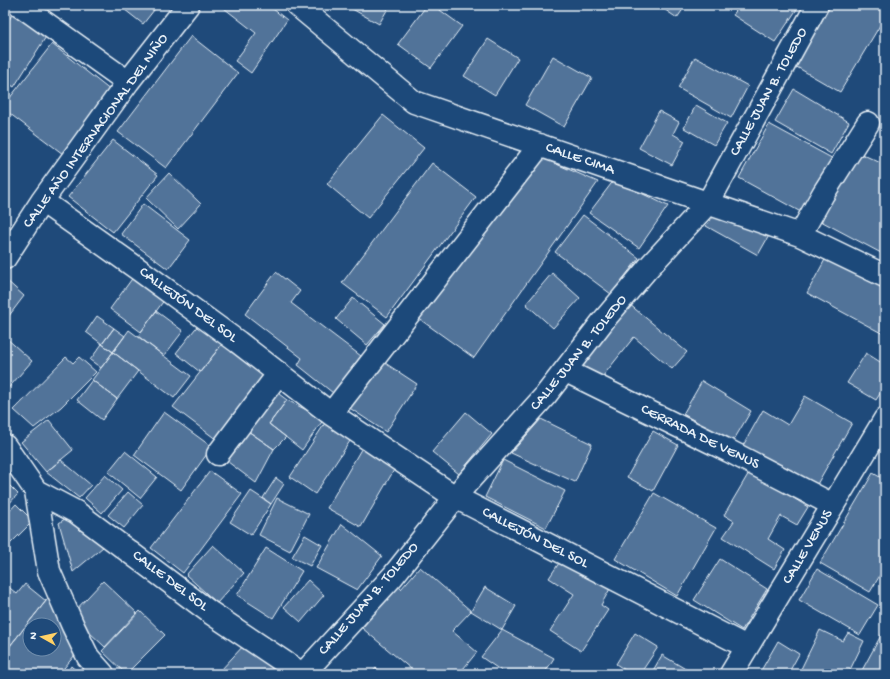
<svg xmlns="http://www.w3.org/2000/svg" width="890" height="679" font-family="'Gochi Hand',sans-serif">
  <style>
    .building { fill: #517399; stroke: #e8f1f8; fill-rule: evenodd }
    .lines { fill: none; stroke-linecap: round; stroke-linejoin: round }
    .street-casing { stroke: #e8f1f8; stroke-width: 25 }
    .street { stroke: #1f4a7a; stroke-width: 22 }
    .labels { text-anchor: middle; dominant-baseline: central; stroke-width: 3.5; stroke-linejoin: round; paint-order: stroke }
    .street-label { font-size: 15px; fill: #e8f1f8; stroke: #1f4a7a }
  </style>
  <rect width="100%" height="100%" fill="#1f4a7a"/>
  <filter id="ink" filterUnits="userSpaceOnUse"><feTurbulence type="fractalNoise" baseFrequency=".025" numOctaves="2"/><feDisplacementMap in="SourceGraphic" scale="8" xChannelSelector="R" yChannelSelector="G"/><feConvolveMatrix kernelMatrix="1 2 1 2 8 2 1 2 1" color-interpolation-filters="sRGB"/></filter>
  <g filter="url(#ink)">
    <path class="building" d="M121 5H158L143 24 120 6Z
      M220 5H268L287 20 251 73 235 61 256 33Z
      M345 5H390L379 24Z
      M427 5H433L462 26 431 68 398 44Z
      M658 5H686L677 18Z
      M740 5H792L797 9 775 42 733 15Z
      M831 5H885V17L840 92 795 66Z
      M15 10 49 32 14 87 5 81V26Z
      M191 36 238 73 166 168 118 132Z
      M488 39 518 58 495 95 464 76Z
      M52 44 111 91 63 154 5 110V104Z
      M553 56 592 78 564 127 525 105Z
      M695 57 748 86 731 118 678 88Z
      M794 89 849 122 831 154 775 122Z
      M696 105 727 123 714 145 684 128Z
      M659 111 679 122 673 134 685 141 672 165 639 148Z
      M383 115 424 148 368 218 327 184Z
      M769 124 839 162 808 216 739 178Z
      M113 140 158 175 113 232 68 197Z
      M853 150 885 165V250L883 254 817 219Z
      M538 156 598 182 474 358 418 318Z
      M432 163 476 197 387 317 342 283Z
      M169 173 201 204 178 229 146 198Z
      M614 180 668 206 639 248 589 213Z
      M143 204 190 240 168 269 121 234Z
      M717 212 771 232 758 255 706 226Z
      M583 215 639 258 611 294 555 252Z
      M828 254 885 285V335L807 293Z
      M276 272 300 291 291 303 361 356 333 393 298 365 302 358 245 314Z
      M552 273 580 298 553 328 526 304Z
      M134 276 165 299 141 332 110 309Z
      M5 279 24 296 5 321Z
      M353 298 385 324 367 345 336 319Z
      M629 304 687 352 672 369 634 337 599 381 580 370Z
      M156 311 183 331 164 356 138 336Z
      M97 316 114 328 102 344 86 332Z
      M199 324 223 343 200 372 176 353Z
      M114 328 125 336 113 352 102 344Z
      M129 330 191 376 174 398 113 352Z
      M5 337 32 361 5 392Z
      M223 343 265 376 217 440 173 407Z
      M102 344 113 352 101 368 90 360Z
      M113 352 138 371 117 399 92 380Z
      M866 353 885 365V386L876 400 847 383Z
      M66 357 73 363 79 357 96 372 61 407 34 428 14 410Z
      M376 357 417 384 386 432 345 405Z
      M92 380 117 399 102 420 77 400Z
      M702 381 751 411 732 443 683 414Z
      M271 388 287 400 269 424 286 437 274 449 245 429Z
      M805 396 852 423 812 493 740 451 763 410 788 425Z
      M287 400 324 419 302 450 269 424Z
      M164 412 212 447 181 490 134 455Z
      M466 412 492 434 459 474 432 452Z
      M541 419 592 444 575 482 511 453Z
      M49 420 73 450 46 472 21 442Z
      M327 420 352 438 315 494 290 477Z
      M245 429 274 449 256 483 220 456Z
      M653 431 678 445 653 491 627 477Z
      M364 444 398 463 361 527 327 508Z
      M125 451 157 477 140 498 108 472Z
      M61 460 91 485 79 498 46 472Z
      M503 460 565 491 546 528 485 497Z
      M210 471 242 494 183 573 151 548Z
      M750 471 808 507 797 525 781 516 768 539 785 550 774 569 723 537 734 521 724 515Z
      M873 473 885 480V567L870 592 820 563Z
      M105 475 122 490 102 513 85 498Z
      M276 478 284 484 271 504 263 498Z
      M5 481 18 494 5 508Z
      M251 491 271 504 251 535 230 522Z
      M128 492 143 505 124 528 108 515Z
      M654 493 716 528 677 596 615 559Z
      M277 498 309 514 290 551 259 535Z
      M16 504 33 521 5 549V516Z
      M73 513 103 547 73 572 59 523Z
      M342 524 382 556 357 590 316 568Z
      M305 535 322 545 310 566 292 557Z
      M213 545 244 573 217 603 186 575Z
      M266 548 302 571 273 618 237 595Z
      M563 557 611 587 601 605 608 610 581 651 550 631 574 594 549 578Z
      M720 559 767 589 742 630 694 600Z
      M420 567 471 611 452 631 477 652 459 674H417L362 628 398 585 401 589Z
      M817 569 878 605 860 635 799 600Z
      M308 580 324 595 301 622 284 607Z
      M103 581 137 613 105 647 71 615Z
      M5 584 17 594 25 584 46 601 5 652Z
      M485 587 516 606 502 630 471 611Z
      M50 596 75 655 59 674H5V652ZM30 625H54V649H30Z
      M140 611 165 635 126 674 102 651Z
      M885 628V674H860Z
      M502 630 554 658 544 674H506L481 657Z
      M820 630 843 641 848 633 864 641 848 674H812L801 669Z
      M635 633 658 647 640 674H631L616 664Z
      M778 641 799 654 788 674H759Z
      M245 644 278 674H225L221 670Z
      M662 655 694 674H651Z
      M71 666 80 674H66Z
      M376 668 385 674H371Z"/>
    <g class="lines">
      <defs>
        <path id="street" d="M20 5 128 82
          M297 5 414 102 800 235 885 276
          M42 201 138 269 238 342 331 414 455 497 747 647
          M800 235 823 194 868 123
          M5 258 42 201 128 82 188 5
          M566 371 729 451 833 505
          M331 414 540 145
          M5 446 36 491 49 571 73 626 88 657 103 674
          M218 454 279 373
          M36 491 76 512 211 613 302 674
          M303 674 393 576 465 485 545 396 603 321 648 268 708 203 817 5
          M731 674 885 419"/>
      </defs>
      <use href="#street" class="street-casing"/>
      <use href="#street" class="street"/>
    </g>
  </g>
  <g class="labels">
    <g class="street-label">
      <text transform="translate(769 92) rotate(-61)">CALLE JUAN B. TOLEDO</text>
      <text transform="translate(96 131) rotate(-54)">CALLE AÑO INTERNACIONAL DEL NIÑO</text>
      <text transform="translate(580 159) rotate(19)">CALLE CIMA</text>
      <text transform="translate(188 305) rotate(36)">CALLEJÓN DEL SOL</text>
      <text transform="translate(579 353) rotate(-51)">CALLE JUAN B. TOLEDO</text>
      <text transform="translate(700 437) rotate(26)">CERRADA DE VENUS</text>
      <text transform="translate(535 538) rotate(27)">CALLEJÓN DEL SOL</text>
      <text transform="translate(808 547) rotate(-59)">CALLE VENUS</text>
      <text transform="translate(170 581) rotate(37)">CALLE DEL SOL</text>
      <text transform="translate(369 599) rotate(-49)">CALLE JUAN B. TOLEDO</text>
    </g>
  </g>
  <rect width="890" height="679" fill="none" stroke="#1f4a7a" stroke-width="20"/>
  <rect x="10" y="10" width="870" height="659" fill="none" stroke="#e8f1f8" stroke-width="1.5" filter="url(#ink)"/>
  <g transform="translate(42 637) rotate(278)"><circle r="19" fill="#1f4a7a" stroke="#6f8dac"/>
  <path d="M0-3L7 15L0 10L-7 15Z" fill="#ffd166"/>
  <text y="-6" font-size="11" font-weight="bold" text-anchor="middle" fill="#e8f1f8">N</text>
  </g>
</svg>
